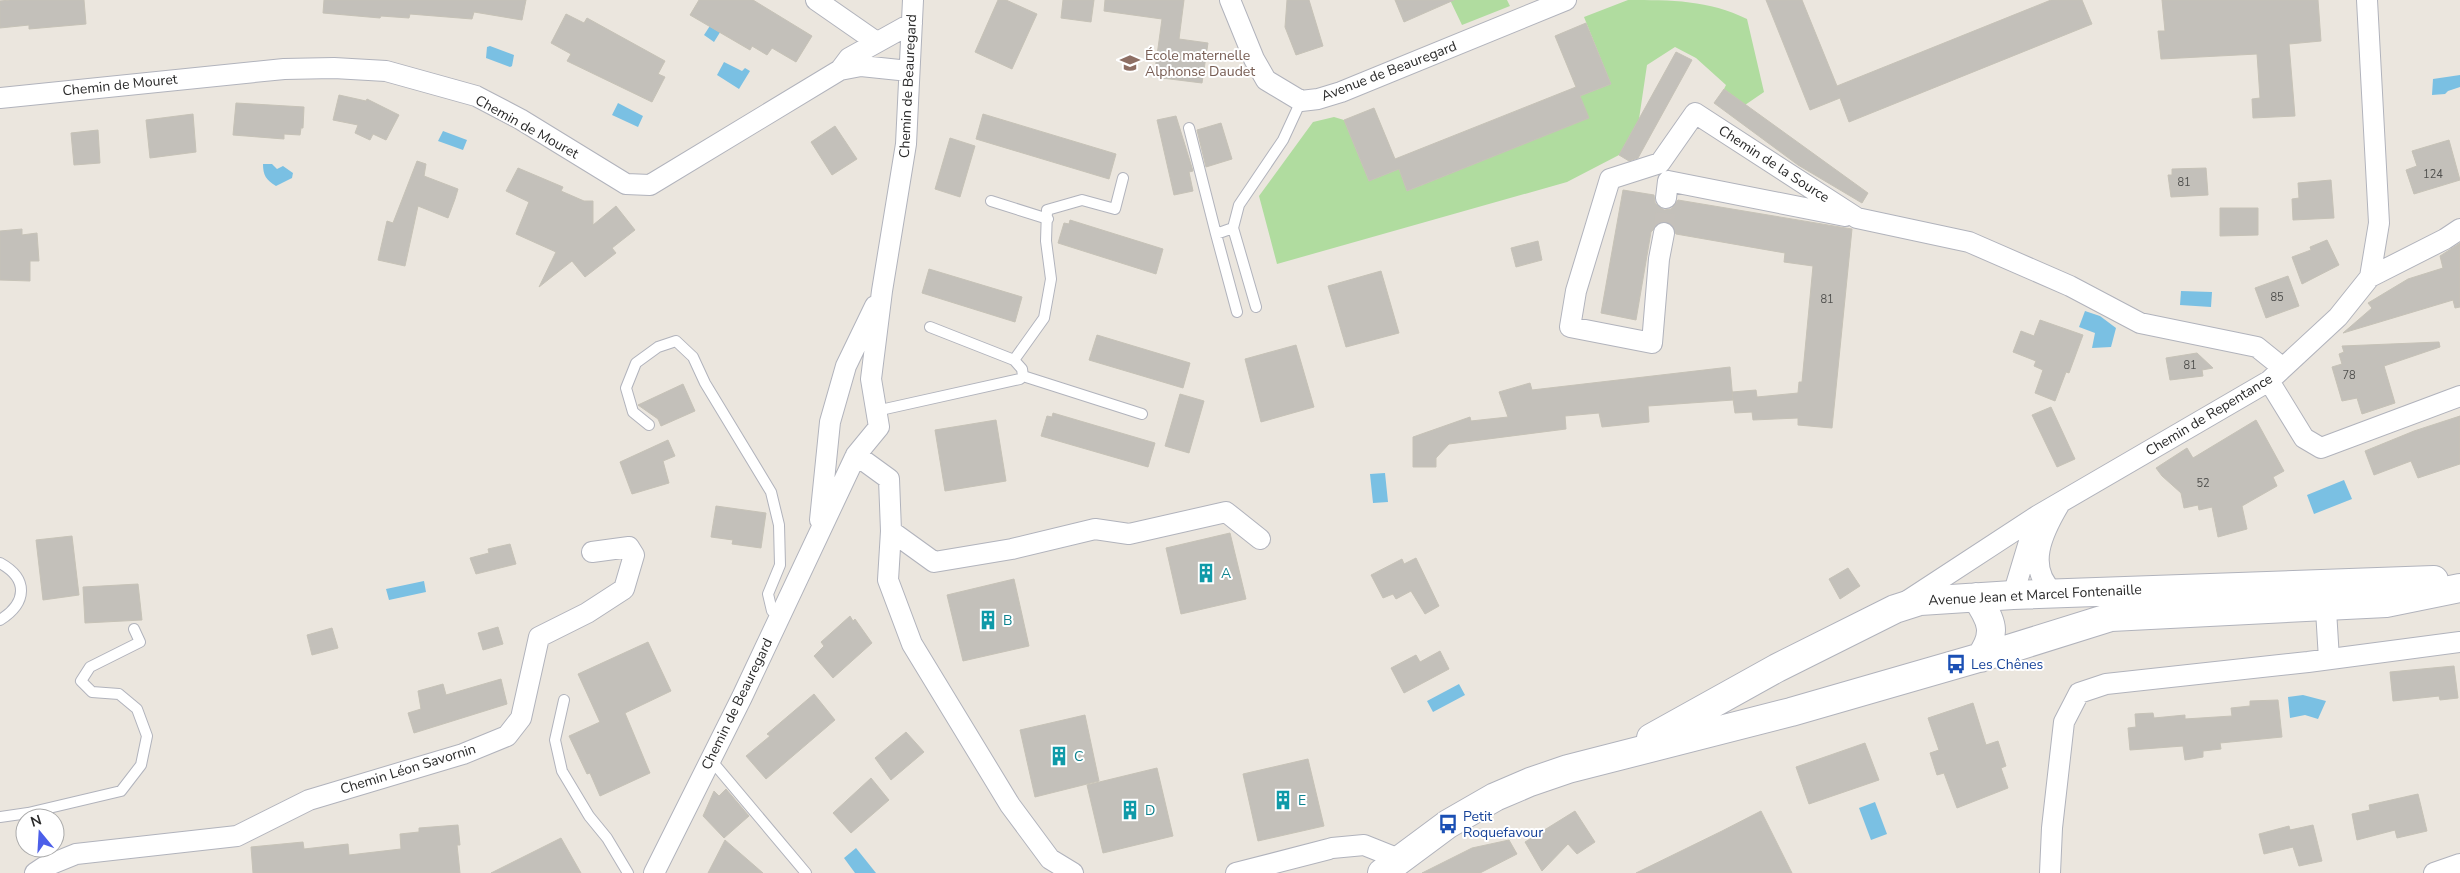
<svg xmlns="http://www.w3.org/2000/svg" width="2460" height="873" font-family="'Nunito Sans',sans-serif">
  <style>
    .green { fill: #b0dc9f }
    .water { fill: #7ac0e3 }
    .building { fill: #c3c0ba; stroke: #c6c2b7 }
    .lines { fill: none; stroke-linecap: round; stroke-linejoin: round }
    .street-tunnel { stroke: #c4c0ba; stroke-width: 20; stroke-dasharray: 20 10; stroke-linecap: butt }
    .lane-casing { stroke: #b1b3bc; stroke-width: 12 }
    .street-casing { stroke: #b1b3bc; stroke-width: 22 }
    .secondary-casing { stroke: #b1b3bc; stroke-width: 30 }
    .lane { stroke: #fff; stroke-width: 10 }
    .street { stroke: #fff; stroke-width: 20 }
    .secondary { stroke: #fff; stroke-width: 28 }
    .labels { text-anchor: middle; dominant-baseline: central; stroke-width: 4; stroke-linejoin: round; paint-order: stroke }
    .number-label { font-size: 11px; fill: #50504e }
    .education-label { font-size: 14px; fill: #785e54; stroke: #fff; text-anchor: start }
    .street-label { font-size: 14px; fill: #2a2a2a; stroke: #fff }
    .culture-label { font-size: 14px; fill: #0d838f; stroke: #fff; text-anchor: start }
    .transit-label { font-size: 14px; fill: #164399; stroke: #fff; text-anchor: start }
  </style>
  <rect width="100%" height="100%" fill="#ebe6de"/>
  <path class="green" d="M1450 0H1507L1510 6 1462 25Z
    M1628 0C1671 0 1709 0 1747 19L1764 92 1745 105 1724 89 1726 85 1696 58 1675 47 1647 65 1639 119 1619 155 1567 182 1277 264 1259 196 1313 122 1334 117 1344 120 1369 181 1399 169 1407 191 1588 118 1580 96 1611 84 1584 17Z"/>
  <path class="water" d="M717 15 727 21 714 42 704 35Z
    M490 46 514 55 512 66 510 67 486 58 487 47Z
    M724 62 742 71 745 68 750 71 739 89 717 75Z
    M2460 75V87L2448 91 2445 94 2432 95 2433 79Z
    M618 103 643 116 638 127 612 115Z
    M443 131 467 140 463 150 438 141Z
    M263 164H272L277 169 283 166 293 173 292 178 276 186C266 180 263 175 263 164Z
    M2181 291 2212 292 2211 307 2180 305Z
    M2085 311 2100 316 2116 328 2111 347 2092 348 2095 333 2079 327Z
    M1385 473 1388 502 1373 503 1370 474Z
    M2344 480 2352 499 2314 514 2307 495Z
    M424 581 426 592 389 600 386 589Z
    M1459 684 1465 695 1433 712 1427 701Z
    M2303 695 2326 701 2318 719 2305 715 2290 718 2288 697Z
    M1875 802 1887 834 1871 840 1859 808Z
    M856 848 876 873H855L844 858Z"/>
  <path class="building" d="M10 0H84L86 24 29 29V25L0 28V1Z
    M324 0H526L522 20 474 12 472 19 410 14 409 18 381 16 380 18 323 13Z
    M699 0H753L812 36 796 62 772 48 767 55 752 46 750 50 690 15Z
    M998 0H1006L1037 14 1012 69 975 52Z
    M1063 0H1094L1091 22 1061 18Z
    M1105 0H1184L1179 39 1208 43 1202 83 1154 77 1162 19 1104 11Z
    M1287 0H1309L1323 46 1296 55 1285 27Z
    M1395 0H1454L1404 22Z
    M1766 0H1802L1837 86 2051 0H2082L2092 24 1849 122 1840 98 1810 110Z
    M2162 0H2318L2321 41 2289 44 2295 116 2253 118 2252 99 2260 98 2257 54 2161 59 2158 31H2165Z
    M566 14 584 23 587 18 665 61 658 74 665 77 652 102 567 61 571 54 551 43Z
    M1586 23 1611 84 1580 96 1589 118 1407 191 1399 169 1369 181 1344 120 1374 108 1395 159 1576 87 1555 36Z
    M1676 52 1692 60 1638 158 1629 161 1619 155Z
    M1724 89 1868 193 1862 203 1798 165 1714 103Z
    M339 95 366 101 367 99 399 115 386 140 373 134 370 140 355 133 358 125 333 120Z
    M236 103 304 107 303 128H301L300 135 284 134V139L233 135Z
    M193 114 196 152 150 158 146 120Z
    M983 114 1116 154 1109 179 976 139Z
    M1176 116 1193 171 1189 172 1193 191 1174 195 1157 120Z
    M1221 123 1232 159 1206 167 1197 130Z
    M835 126 857 159 832 175 811 142Z
    M98 130 100 163 74 165 71 133Z
    M950 138 975 146 960 197 935 189Z
    M2449 140 2460 180 2414 194 2406 170 2417 166 2412 151Z
    M417 161 426 164 424 176 458 189 455 199 448 218 418 206 405 266 378 260 387 221 393 223Z
    M518 168 563 187 561 191 584 201H593V225L616 206 635 230 612 248 616 253 585 277 572 261 539 287 556 252 516 234 529 202 506 191Z
    M2206 168 2208 195 2171 197 2168 175H2172V169Z
    M2331 180 2334 218 2293 220 2292 199 2299 198 2298 183Z
    M1623 190 1654 195 1655 203 1664 210 1671 209 1678 200 1852 229 1832 428 1798 425V418L1753 420 1752 412 1735 413 1732 392 1756 390 1757 397 1798 393 1799 382H1802L1813 266 1784 262 1785 253 1676 234 1671 224 1661 222 1651 232 1636 320 1601 313Z
    M2220 208H2258V235L2220 236Z
    M1070 220 1163 249 1156 274 1058 243 1064 223 1069 224Z
    M22 229V235L37 233 39 261H30V281L0 280V231Z
    M2327 240 2339 265 2302 284 2292 257 2311 250 2310 247Z
    M1538 241 1542 260 1516 267 1511 248Z
    M2460 243V307L2455 308 2453 300 2343 333 2372 308 2368 303 2408 279 2443 268 2440 256Z
    M929 269 1022 297 1015 322 922 293Z
    M1381 271 1399 333 1346 347 1328 286Z
    M2288 276 2299 306 2266 318 2255 288Z
    M2040 320 2083 335 2069 373 2066 372 2055 401 2035 393 2043 370 2034 366 2036 361 2013 352 2021 331 2034 336Z
    M1097 335 1190 363 1183 388 1089 360Z
    M2439 342 2440 347 2384 366 2395 403 2362 414 2357 398 2342 401 2332 367 2342 364 2339 354 2344 352 2342 346Z
    M1296 345 1314 407 1261 422 1245 359Z
    M2197 353 2213 368 2202 370 2203 376 2170 380 2166 358Z
    M1730 367 1733 400 1648 406 1649 422 1602 427 1599 413 1565 416 1566 429 1449 444 1436 458V467H1413V437L1470 417 1471 421 1508 417 1499 392 1530 383 1532 390Z
    M683 384 695 411 661 426 658 419 638 405Z
    M1180 394 1204 401 1189 453 1165 446Z
    M2051 407 2075 459 2057 467 2032 415Z
    M1053 413 1155 443 1148 467 1041 436 1047 416 1052 417Z
    M2460 416V464L2418 478 2411 461 2374 475 2365 451 2414 431Z
    M996 420 1006 481 945 491 935 430Z
    M2256 420 2284 471 2273 477 2277 486 2242 506 2247 529 2218 537 2212 507 2199 510 2198 505 2184 508 2181 493 2162 476 2156 468 2187 448 2193 458Z
    M668 440 675 456 663 461 669 483 632 494 620 462Z
    M716 506 766 513 761 548 732 544 733 540 711 537Z
    M1230 533 1246 599 1181 614 1166 548Z
    M72 536 79 595 43 600 36 540Z
    M510 544 516 564 476 574 470 558 489 553 488 549Z
    M1416 558 1439 606 1425 614 1411 591 1396 599 1393 594 1383 598 1371 575 1402 559 1404 564Z
    M1848 568 1860 586 1840 599 1829 579Z
    M1014 579 1029 646 963 661 947 595Z
    M138 584 142 620 85 623 83 587Z
    M850 616 853 621 855 619 872 643 833 678 814 656 824 646 821 642Z
    M498 627 503 644 483 650 478 633Z
    M332 628 338 648 312 655 307 635Z
    M648 642 671 691 625 713 650 773 600 796 590 773 587 774 569 736 600 722 578 674Z
    M1440 651 1449 669 1404 693 1391 668 1416 655 1420 662Z
    M2454 666 2458 698 2440 700 2439 696 2393 701 2390 672Z
    M501 679 507 704 414 733 408 713 421 709 418 691 443 684 446 695Z
    M814 694 835 720 766 779 746 756 770 736 767 734Z
    M2278 700 2282 737 2220 743 2221 749 2203 751V757L2185 760 2183 746 2130 750 2128 728 2136 727 2135 714 2153 713 2154 718 2185 715V719L2232 716 2231 708 2250 706V701Z
    M1973 703 1986 745 1998 741 2006 766 2001 768 2008 788 1957 808 1944 773 1937 775 1930 753 1939 750 1928 718Z
    M1085 715 1099 781 1035 797 1020 730Z
    M906 732 924 752 891 780 875 758Z
    M1865 743 1879 780 1809 804 1796 767Z
    M1308 759 1324 826 1258 841 1243 774Z
    M1157 768 1173 836 1103 853 1087 785Z
    M871 778 889 800 851 833 833 813Z
    M726 789 749 816 724 838 703 816 714 791 719 796Z
    M2418 794 2427 831 2397 838 2395 830 2357 840 2352 814 2370 810 2369 805Z
    M1575 811 1595 842 1577 854 1568 844 1542 871 1525 842Z
    M1761 811 1792 873H1636L1722 831Z
    M458 825 460 845H457L460 873H253L251 847 303 842 304 849 348 844 349 855 401 849 400 834 419 832V828Z
    M2313 825 2322 861 2299 866 2293 847 2264 854 2259 834 2289 826 2290 830Z
    M561 838 581 873H491Z
    M725 840 763 873H708Z
    M1509 840 1517 854 1480 873H1422L1472 848Z"/>
  <g class="lines">
    <path class="street-tunnel" d="M1664 233 1666 198"/>
    <defs>
      <path id="lane" d="M1189 128 1216 234
        M991 201 1048 219
        M1233 228 1256 307
        M1237 312 1216 234 1233 228 1239 205 1283 140 1301 101
        M1014 360 1044 318 1051 279 1046 241 1047 210 1082 200 1115 209 1123 178
        M1023 376 1142 414
        M876 411 1020 379 1023 376 1022 369 1014 360 930 327
        M649 425 633 412 626 388 636 363 658 347 676 341 693 357 705 383 771 492 779 525 780 565 768 594 772 611 780 616
        M0 563C29 579 27 603 0 620
        M564 700 555 740 562 771 589 816 607 838 628 873
        M711 760 806 873
        M0 817 28 813 121 791 141 765 147 736 137 709 119 694 92 692 81 681 90 667 140 642 134 629"/>
      <path id="street" d="M816 0 875 41
        M1230 0 1254 59 1266 80 1301 101 1318 99 1341 92 1566 0
        M840 70 849 58 912 23
        M0 98 284 69 334 68 386 71 476 96 520 119 626 184 650 185 840 70 861 66 909 71
        M1666 198 1668 181 1845 216
        M1664 233 1659 259 1652 343 1570 327 1576 291 1610 179 1660 163 1695 113 1857 218 1969 242 2070 286 2140 323 2257 347 2283 368
        M2370 277 2445 239 2460 229
        M2269 381 2304 438 2321 448 2460 396
        M856 455 889 479 891 531 888 580 912 644 1010 805 1050 859 1073 873
        M820 520 830 422 846 366 875 306
        M891 531 934 562 1012 549 1095 529 1129 534 1226 512 1260 539
        M2054 593C2025 568 2043 532 2059 505
        M2325 594 2329 659
        M2013 595 2032 532
        M1907 601 2037 516 2269 381 2338 317 2370 277 2379 223 2367 0
        M1332 848 1364 845 1399 859
        M35 873 44 867 76 854 237 836 309 800 463 754 507 736 521 718 539 637 587 613 624 589 634 555 629 547 592 552
        M654 873 742 697 856 455 879 427 871 379 882 291 906 144 913 0
        M1236 873 1329 849
        M2050 873 2052 828 2064 722 2079 693 2106 684 2308 662 2460 642
        M2434 873 2460 864"/>
      <path id="secondary" d="M1976 597C1992 620 1998 634 1980 658
        M1651 738 1777 668 1895 609 1920 601 2013 595 2434 580
        M1382 873 1448 824 1495 797 1530 782 1568 769 1791 712 1999 652 2111 617 2386 603 2460 588"/>
    </defs>
    <use href="#lane" class="lane-casing"/>
    <use href="#street" class="street-casing"/>
    <use href="#secondary" class="secondary-casing"/>
    <use href="#lane" class="lane"/>
    <use href="#street" class="street"/>
    <use href="#secondary" class="secondary"/>
  </g>
  <defs>
    <symbol id="school-bare" viewBox="-9 -9 18 18"><path d="M0-5L7-2L0 1L-7-2ZM-4 1L0 2.5L4 1V4Q0 6-4 4Z" fill="#8d6e63" stroke="#fff" stroke-width="2.5" paint-order="stroke"/></symbol>
    <symbol id="building-bare" viewBox="-9 -9 18 18"><path d="M-4-6H4V6H1V3H-1V6H-4ZM-2.5-4.3h1.7v1.8h-1.7ZM.8-4.3h1.7v1.8H.8ZM-2.5-1h1.7V.8h-1.7ZM.8-1h1.7V.8H.8Z" fill="#0f9aa8" stroke="#fff" stroke-width="2.5" paint-order="stroke"/></symbol>
    <symbol id="bus-bare" viewBox="-9 -9 18 18"><path d="M-5-6H5V4H4V6H2V4H-2V6H-4V4H-5ZM-3.5-4V0h7V-4ZM-3.5 1.2v1.5H-2V1.2ZM2 1.2v1.5H3.5V1.2Z" fill="#1a4fb4" stroke="#fff" stroke-width="2.5" paint-order="stroke"/></symbol>
  </defs>
  <g fill-rule="evenodd">
    <use href="#school-bare" x="1116" y="49" width="28" height="28"/>
    <use href="#building-bare" x="1192" y="559" width="28" height="28"/>
    <use href="#building-bare" x="974" y="606" width="28" height="28"/>
    <use href="#bus-bare" x="1942" y="650" width="28" height="28"/>
    <use href="#building-bare" x="1045" y="742" width="28" height="28"/>
    <use href="#building-bare" x="1269" y="786" width="28" height="28"/>
    <use href="#building-bare" x="1116" y="796" width="28" height="28"/>
    <use href="#bus-bare" x="1434" y="810" width="28" height="28"/>
  </g>
  <g class="labels">
    <g class="number-label">
      <text x="2433" y="174">124</text>
      <text x="2184" y="182">81</text>
      <text x="2277" y="297">85</text>
      <text x="1827" y="299">81</text>
      <text x="2190" y="365">81</text>
      <text x="2349" y="375">78</text>
      <text x="2203" y="483">52</text>
    </g>
    <g class="education-label">
      <text x="1145" y="55">École maternelle<tspan x="1145" dy="16">Alphonse Daudet</tspan></text>
    </g>
    <g class="street-label">
      <text transform="translate(1389 71) rotate(-21)">Avenue de Beauregard</text>
      <text transform="translate(120 85) rotate(-6)">Chemin de Mouret</text>
      <text transform="translate(908 86) rotate(-87)">Chemin de Beauregard</text>
      <text transform="translate(527 127) rotate(29)">Chemin de Mouret</text>
      <text transform="translate(1774 164) rotate(33)">Chemin de la Source</text>
      <text transform="translate(2209 415) rotate(-31)">Chemin de Repentance</text>
      <text transform="translate(2035 595) rotate(-3)">Avenue Jean et Marcel Fontenaille</text>
      <text transform="translate(737 704) rotate(-64)">Chemin de Beauregard</text>
      <text transform="translate(408 769) rotate(-17)">Chemin Léon Savornin</text>
    </g>
    <g class="culture-label">
      <text x="1221" y="573">A</text>
      <text x="1003" y="620">B</text>
      <text x="1074" y="756">C</text>
      <text x="1298" y="800">E</text>
      <text x="1145" y="810">D</text>
    </g>
    <g class="transit-label">
      <text x="1971" y="664">Les Chênes</text>
      <text x="1463" y="816">Petit<tspan x="1463" dy="16">Roquefavour</tspan></text>
    </g>
  </g>
  <g transform="translate(40 833) rotate(342)"><circle r="24" fill="#ffffff" stroke="#aaaaaa"/>
  <path d="M0-4L9 19L0 12L-9 19Z" fill="#4c5fe9"/>
  <text y="-8" font-size="14" font-weight="bold" text-anchor="middle" fill="#2a2a2a">N</text>
  </g>
</svg>
